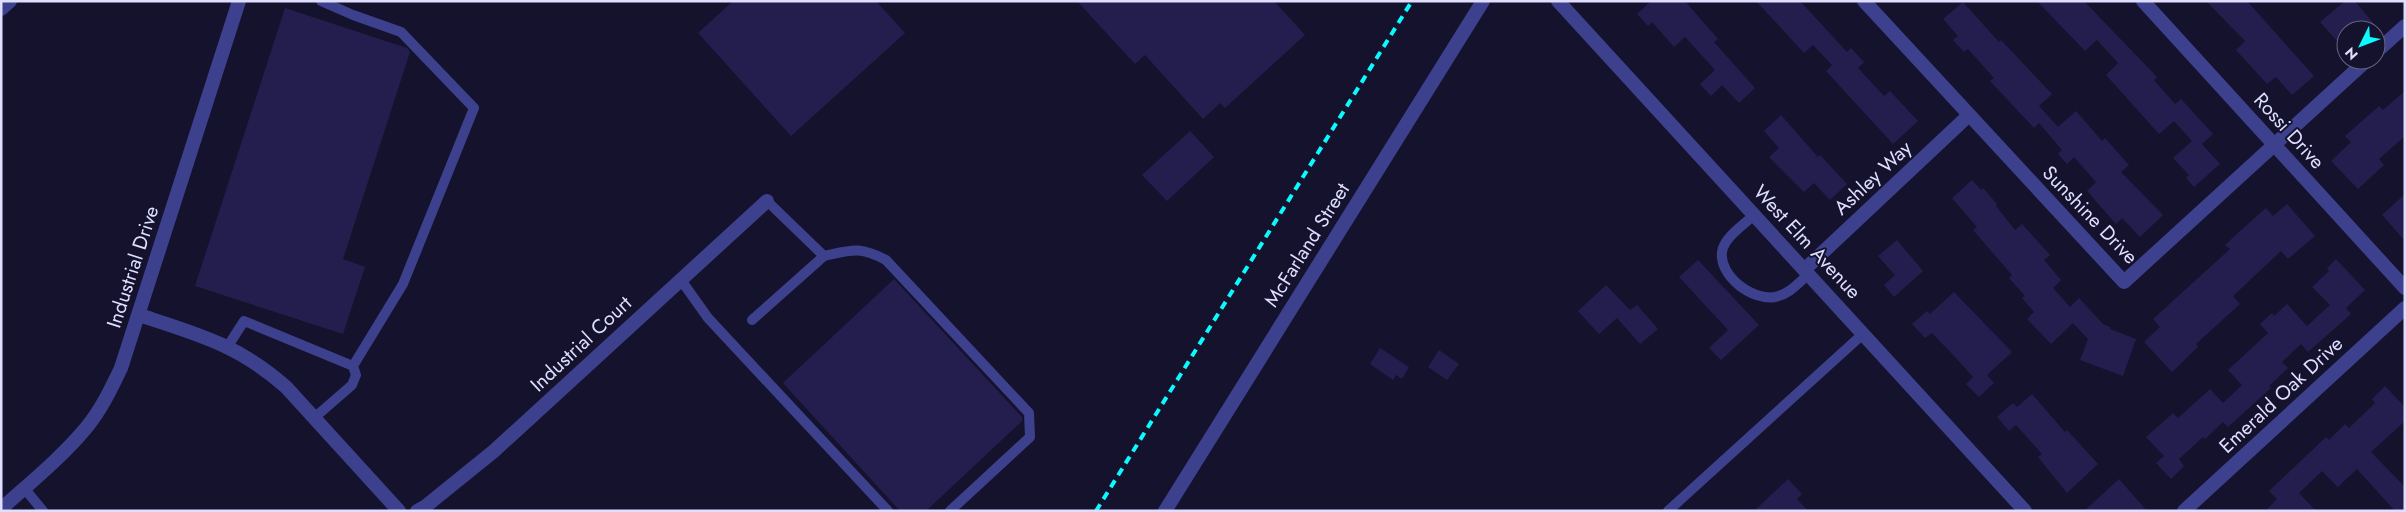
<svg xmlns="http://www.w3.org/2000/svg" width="2406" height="512" font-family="Jost,sans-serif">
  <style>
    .building { fill: #241e4e }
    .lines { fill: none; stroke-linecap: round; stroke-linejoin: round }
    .service { stroke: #3d408c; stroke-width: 10 }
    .minor { stroke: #3d408c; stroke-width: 14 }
    .tertiary { stroke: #3d408c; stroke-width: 14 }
    .rail { stroke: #0afaff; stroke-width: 4; stroke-dasharray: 8 6; stroke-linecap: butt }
    .labels { text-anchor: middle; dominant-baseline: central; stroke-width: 4; stroke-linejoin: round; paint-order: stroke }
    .street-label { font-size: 20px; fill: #dfdeff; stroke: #14122d }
  </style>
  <rect width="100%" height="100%" fill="#14122d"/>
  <path class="building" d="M733 1H876L905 33 791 136 698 33Z
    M1077 1H1274L1305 35 1225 108 1220 103 1203 119 1145 55 1135 64Z
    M1651 1H1685L1718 39 1714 42 1755 88 1739 103 1722 85 1711 96 1700 84 1715 70 1685 37 1674 47 1652 22 1648 26 1637 14Z
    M1756 1H1800L1847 52 1851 48 1864 62 1858 68 1884 96 1890 91 1918 121 1893 144 1826 71 1832 65 1813 45 1804 53Z
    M2037 1H2084L2157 77 2154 80 2175 104 2181 99 2213 134 2202 144 2220 164 2194 187 2186 178 2189 175 2173 158 2192 141 2174 121 2159 134 2106 75 2118 63 2097 40 2085 51Z
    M2206 1H2247L2314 76 2292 95 2276 77 2267 84 2236 50 2245 41Z
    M2345 1H2355L2374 24 2367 30H2346V51L2320 22Z
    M1963 2 1999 42 2001 40 2052 94 2039 106 2058 127 2076 111 2102 141 2105 138 2129 165 2121 172 2163 215 2140 237 2122 218 2116 224 2087 191 2096 182 2074 157 2067 164 2058 154 2062 150 2039 123 2034 128 1990 81 1994 78 1968 49 1964 52 1953 40 1958 36 1943 19Z
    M285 8 407 48 410 52 343 259 365 267 343 334 195 286Z
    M2405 91V136L2379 159 2384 165 2358 189 2331 161 2351 142 2345 136 2379 106 2383 110Z
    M1781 115 1818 157 1820 155 1847 184 1830 200 1814 183 1804 192 1769 157 1779 148 1764 131Z
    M1190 131 1214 157 1167 201 1142 175Z
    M1972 180 1981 190 1983 188 1997 204 1996 206 2015 230 2022 224 2050 255 2044 260 2061 280 2053 288 2070 307 2079 298 2103 324 2110 327V329L2136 339 2123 376 2080 360 2088 339 2073 323 2051 344 2027 319 2034 312 2022 298 2025 296 2009 278 2012 275 1973 230 1977 227 1952 198Z
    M2405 194V241L2382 215Z
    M2287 204 2315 236 2288 259 2281 251 2233 296 2240 304 2196 344 2198 347 2172 372 2144 342 2160 327 2153 319 2230 249 2225 245 2240 231 2266 208 2273 216Z
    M1897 240 1923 271 1894 297 1884 285 1895 275 1878 256Z
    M2336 259 2365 290 2346 308 2351 314 2308 352 2301 344 2282 362 2288 368 2269 386 2271 388 2228 427 2223 422 2205 439 2203 437 2179 459 2184 466 2171 479 2156 463 2164 456 2146 437 2173 413 2178 418 2210 389 2223 403 2242 385 2228 370 2268 333 2260 324 2272 313 2274 316 2287 304 2307 326 2330 305 2312 287 2329 271 2327 268Z
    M1698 260 1759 325 1721 360 1709 348 1728 330 1679 277Z
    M894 279 1022 417V421L926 511H900L783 383Z
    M1606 285 1630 310 1637 305 1658 329 1640 344 1617 318 1599 334 1578 311Z
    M1954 292 2012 352 1987 375 1994 383 1979 397 1966 384 1973 377 1955 357 1932 333 1925 338 1912 324 1927 311 1930 314Z
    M1380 348 1409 367 1402 379 1396 375 1393 380 1370 364Z
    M1439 350 1459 364 1447 380 1428 367Z
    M2385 386 2405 407V421L2371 452 2405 487V511H2395L2357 469 2338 487 2322 471 2299 493 2316 511H2265L2277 499 2269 491 2326 437 2329 440 2345 424 2349 428 2375 403 2372 399Z
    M2032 394 2065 432 2067 430 2098 464 2067 493 2038 457 2042 454 2016 425 2009 431 1997 417 2013 403 2017 407Z
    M1788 479 1802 494 1797 499 1808 511H1754Z
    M2119 479 2147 511H2084Z"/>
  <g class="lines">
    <path class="service" d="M321 1 353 15 401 32 474 108 403 284 353 366
      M767 201 824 256C852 250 859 246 886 260L1029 413 1030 437 950 511
      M1755 214C1745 224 1724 237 1722 252 1719 276 1752 301 1775 297 1790 294 1798 283 1809 274
      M681 280 708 318 888 511
      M752 320 824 256
      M228 346 244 321 353 366 356 375 352 385 314 418
      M24 488 43 511
      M1668 511 1864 333"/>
    <path class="minor" d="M1864 1 2124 282 2367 60
      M2143 1 2405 288
      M1 9 10 1
      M2376 52 2405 26
      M1805 269 1968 116
      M139 315C197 334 239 345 286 387L399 511
      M1 509C30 483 61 458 86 428 101 410 111 389 121 368L239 1
      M417 511 426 506 494 451 767 201
      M1165 511 1483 1"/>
    <path class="tertiary" d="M1558 1 2025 511
      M2184 511 2405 308"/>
    <path class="rail" d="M1096 511 1412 1"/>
  </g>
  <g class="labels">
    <g class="street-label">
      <text transform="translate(2289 131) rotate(48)">Rossi Drive</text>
      <text transform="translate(1873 178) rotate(-43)">Ashley Way</text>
      <text transform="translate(2090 215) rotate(46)">Sunshine Drive</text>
      <text transform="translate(1807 242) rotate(47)">West Elm Avenue</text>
      <text transform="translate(1307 245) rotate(-58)">McFarland Street</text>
      <text transform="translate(133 267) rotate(-72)">Industrial Drive</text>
      <text transform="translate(581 344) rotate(-43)">Industrial Court</text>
      <text transform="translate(2281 395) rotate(-43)">Emerald Oak Drive</text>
    </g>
  </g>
  <rect width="2406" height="512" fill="none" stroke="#dfdeff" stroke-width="5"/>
  <g transform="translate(2361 45) rotate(228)"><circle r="24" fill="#14122d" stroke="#656481"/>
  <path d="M0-4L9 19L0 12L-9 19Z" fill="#0afaff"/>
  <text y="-8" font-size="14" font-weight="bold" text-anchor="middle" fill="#dfdeff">N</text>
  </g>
</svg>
